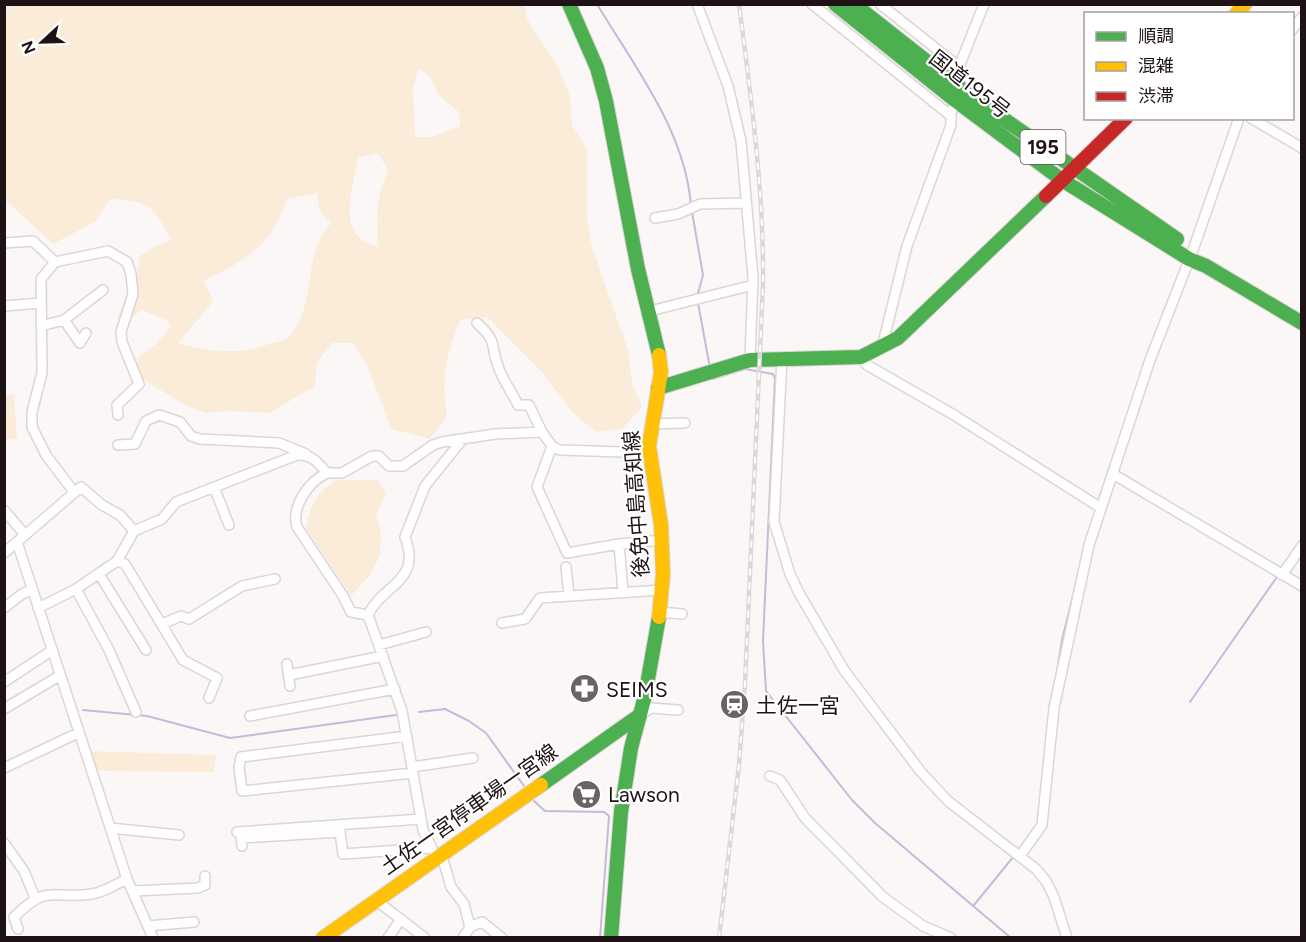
<svg xmlns="http://www.w3.org/2000/svg" width="1306" height="942" font-family="Figtree,'Noto Sans JP',sans-serif">
  <style>
    .green { fill: #fbecda; fill-rule: evenodd }
    .lines { fill: none; stroke-linecap: round; stroke-linejoin: round }
    .stream { stroke: #c4badb; stroke-width: 2 }
    .street-casing { stroke: #ddd4d5; stroke-width: 12 }
    .fast-casing { stroke: #ddd4d5; stroke-width: 16 }
    .slow-casing { stroke: #ddd4d5; stroke-width: 16 }
    .jam-casing { stroke: #ddd4d5; stroke-width: 16 }
    .street { stroke: #fefefe; stroke-width: 9 }
    .fast { stroke: #4caf50; stroke-width: 14 }
    .slow { stroke: #ffc107; stroke-width: 14 }
    .jam { stroke: #c62828; stroke-width: 14 }
    .rail-casing { stroke: #dbd8d9; stroke-width: 4.5 }
    .rail { stroke: #fff; stroke-width: 2; stroke-dasharray: 7; stroke-linecap: butt }
    .labels { text-anchor: middle; dominant-baseline: central; stroke-width: 4.5; stroke-linejoin: round; paint-order: stroke }
    .shield { fill: #fff; stroke: #62595a; stroke-width: 1.5 }
    .shield-label { font-size: 20px; font-weight: bold; fill: #1f1214 }
    .street-label { font-size: 21px; fill: #1f1214; stroke: #fff }
    .poi-label { font-size: 21px; fill: #1f1214; stroke: #fff; text-anchor: start }
  </style>
  <rect width="100%" height="100%" fill="#fbf7f7"/>
  <path class="green" d="M4 5H525L527 19 560 70 570 97 572 125 587 149V216L591 244 628 350 632 382 642 407 623 428 596 432 574 414 540 370 487 317 460 320C446 358 441 375 447 416L430 439 391 429 368 367 353 343H332L317 363 315 386 269 413 226 411 205 413 183 404 138 376 136 359 155 345 171 327 167 320 141 310 122 327 117 317 137 274 140 256 152 248 171 240C154 206 148 200 110 199L95 222 53 244 5 200ZM419 68 431 78 439 96 459 112 460 126 432 137H415L413 86ZM378 153 388 170C375 202 377 214 378 247 373 245 365 243 361 239 339 221 355 181 358 158ZM317 193 320 212 331 223C311 245 312 270 307 297 304 311 298 328 287 338 283 341 275 342 269 344 239 355 209 352 178 343L213 302 204 281C245 260 273 246 287 199Z
    M14 394 17 439 5 440V395Z
    M336 480H378L386 493 376 515 381 533 380 556 369 576 351 596 306 529C309 507 316 493 336 480Z
    M88 751 216 755 214 772 97 771Z"/>
  <g class="lines">
    <path class="stream" d="M597 4C635 68 685 130 691 206
      M692 212 703 275 697 297
      M698 303 710 368
      M1150 348 1169 298
      M713 376V379L745 369 773 374 775 378 763 641 766 691 852 800 875 823 1011 938
      M1098 502 1144 365
      M1190 702 1279 574
      M1052 703 1062 640 1077 580
      M83 710 147 716 230 738 396 715
      M419 712 445 709 469 721 486 733 524 786
      M534 801 545 811 604 812 609 816 600 938
      M1040 804 1041 792
      M974 905 1014 856"/>
    <defs>
      <path id="street" d="M697 4 728 86 741 141 753 277 750 360
        M812 4 951 116
        M880 4 958 66
        M1292 30 1302 17
        M953 82 984 4
        M1251 118 1302 148
        M655 218 678 214 700 204 746 203
        M4 243 33 241 55 262
        M4 306 41 303
        M650 311 753 285
        M64 320 80 343 86 333
        M477 323C498 342 490 344 498 366 502 379 512 392 518 405H529L542 432
        M41 326 64 320 103 290
        M882 347 907 246 951 125V112L956 101
        M861 357 867 365 954 415 1101 508
        M782 358 774 522 790 574 799 593 844 670 921 772 948 801 1036 869 1046 881 1054 897 1067 938
        M650 424 685 423
        M118 445 135 444 146 421 159 415 180 422 191 436 200 439 279 443 306 454
        M552 446 537 487 567 553 619 544 662 540
        M327 473C308 482 291 507 297 527L343 596 351 612 368 615
        M1113 474 1302 586
        M214 487 229 525
        M74 492 46 455 32 427V412L42 373 41 279 55 262 108 251 127 262 131 274 133 294 121 332 122 342 139 384 117 405 118 415
        M4 510 25 535 4 553
        M25 535 81 487 102 505 120 515 134 531 162 519 176 502 297 455C312 454 318 463 327 473H342L372 456H379L389 466H403L433 445 442 442 495 434 542 432 552 446 560 450 622 452 649 446
        M17 542 127 879 153 938
        M619 544 623 592
        M117 561 125 564 183 660 217 678 209 698
        M566 567 569 596
        M99 574 146 650
        M1282 575 1302 546
        M76 589 109 650 136 712
        M4 608 22 594 32 590
        M38 608 76 589 117 561 134 531
        M659 612 682 614
        M502 623 525 619 540 598 662 590
        M162 624 181 616 189 619 242 586 275 579
        M379 645 426 632
        M287 664 290 686
        M289 675 383 656
        M4 682 51 651
        M4 709 59 676
        M640 715 651 708 678 710
        M250 716 395 689
        M407 736 241 757 239 767 242 791 413 773
        M412 767 473 758
        M4 768 78 733
        M770 776 780 780 805 818 883 897 923 926 951 938
        M110 828 179 835
        M237 832 421 819
        M4 843 24 871 35 898
        M242 846 241 838 340 832 343 854 431 848
        M441 853 451 887 464 904 470 927
        M1020 856 1042 825 1054 708 1089 545 1150 360 1193 250 1239 118
        M436 857 423 830 402 711 368 615C383 583 422 583 405 537L425 486 462 440
        M133 891 198 888 205 885V876
        M377 901 425 938
        M148 926 194 922
        M18 929 14 917C50 882 51 900 92 894 105 892 116 884 127 879
        M388 938 401 919
        M463 938 470 927 482 922 502 938"/>
      <path id="fast" d="M569 4 597 68 606 101 638 269 659 355
        M835 4 956 101 1062 180 1189 259 1206 266 1302 323
        M854 4 972 97 1177 239
        M658 388 750 360 861 357 898 338 1046 196
        M541 785 640 715
        M611 938 621 812 631 748 645 696 659 617"/>
      <path id="slow" d="M1236 14 1245 4
        M659 617 663 575 661 525 649 446 661 372 659 355
        M323 938 541 785"/>
      <path id="jam" d="M1046 196 1126 118"/>
    </defs>
    <use href="#street" class="street-casing"/>
    <use href="#fast" class="fast-casing"/>
    <use href="#slow" class="slow-casing"/>
    <use href="#jam" class="jam-casing"/>
    <use href="#street" class="street"/>
    <use href="#fast" class="fast"/>
    <use href="#slow" class="slow"/>
    <use href="#jam" class="jam"/>
    <defs>
      <path id="rail" d="M719 938 739 765 745 684 763 284C764 189 751 98 739 4"/>
    </defs>
    <use href="#rail" class="rail-casing"/>
    <use href="#rail" class="rail"/>
  </g>
  <defs>
    <symbol id="pharmacy-disc" viewBox="-11 -11 22 22"><circle r="9.5" fill="#6c6263" stroke="#fff"/><path d="M-2-6h4v4h4v4h-4v4h-4v-4h-4v-4h4Z" fill="#fff"/></symbol>
    <symbol id="station-disc" viewBox="-11 -11 22 22"><circle r="9.5" fill="#6c6263" stroke="#fff"/><path d="M-3-6H3Q5-6 5-4V2Q5 4 3 4L4.5 6H3L1.5 4h-3L-3 6H-4.5L-3 4Q-5 4-5 2V-4Q-5-6-3-6ZM-3.5-4v3h7v-3ZM-3.5 1v1.5H-2V1ZM2 1v1.5H3.5V1Z" fill="#fff"/></symbol>
    <symbol id="supermarket-disc" viewBox="-11 -11 22 22"><circle r="9.5" fill="#6c6263" stroke="#fff"/><path d="M-6-5.5h2.5l.6 2H6L4.5 2H-2.5L-4.4-4H-6ZM-1.5 3.2a1.3 1.3 0 1 0 .1 0ZM3 3.2a1.3 1.3 0 1 0 .1 0Z" fill="#fff"/></symbol>
  </defs>
  <g fill-rule="evenodd">
    <use href="#pharmacy-disc" x="568" y="672" width="33" height="33"/>
    <use href="#station-disc" x="718" y="688" width="33" height="33"/>
    <use href="#supermarket-disc" x="570" y="778" width="33" height="33"/>
  </g>
  <g class="labels">
    <rect class="shield" x="1020.5" y="130" width="45" height="34" rx="4.5"/>
    <g class="shield-label">
      <text x="1043" y="147">195</text>
    </g>
    <g class="street-label">
      <text transform="translate(970 84) rotate(38)">国道195号</text>
      <text transform="translate(636 504) rotate(-94)">後免中島高知線</text>
      <text transform="translate(469 809) rotate(-35)">土佐一宮停車場一宮線</text>
    </g>
    <g class="poi-label">
      <text x="606" y="689">SEIMS</text>
      <text x="756" y="705">土佐一宮</text>
      <text x="608" y="794">Lawson</text>
    </g>
  </g>
  <rect width="1306" height="942" fill="none" stroke="#1f1214" stroke-width="12"/>
  <rect x="1084" y="12" width="210" height="108" fill="#ffffff" stroke="#a5a0a1" stroke-width="1.5"/>
  <rect x="1096" y="32" width="30" height="9" fill="#4caf50" stroke="#a5a0a1" stroke-width="1.5"/>
  <text x="1138" y="42" font-size="18" fill="#1f1214">順調</text>
  <rect x="1096" y="62" width="30" height="9" fill="#ffc107" stroke="#a5a0a1" stroke-width="1.5"/>
  <text x="1138" y="72" font-size="18" fill="#1f1214">混雑</text>
  <rect x="1096" y="92" width="30" height="9" fill="#c62828" stroke="#a5a0a1" stroke-width="1.5"/>
  <text x="1138" y="102" font-size="18" fill="#1f1214">渋滞</text>
  <g transform="translate(42 42) rotate(248)" stroke="#ffffff" stroke-width="4.5" paint-order="stroke">
  <path d="M0-4.5L10 22L0 15L-10 22Z" fill="#1f1214"/>
  <text y="-9" font-size="16" font-weight="bold" text-anchor="middle" fill="#1f1214">N</text>
  </g>
</svg>
